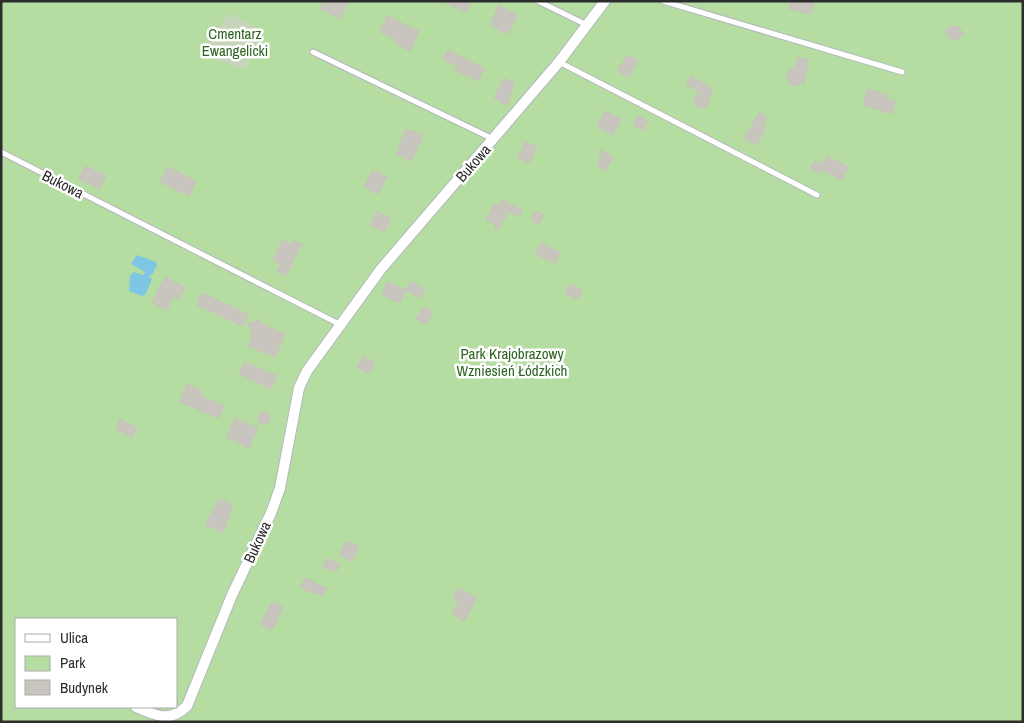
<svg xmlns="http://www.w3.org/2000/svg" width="1024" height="723" font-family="'Archivo Narrow',sans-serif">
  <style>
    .green { fill: #b5dda2; fill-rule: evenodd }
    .cemetery { fill: #c6d5b9 }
    .water { fill: #7ec7e4 }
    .building { fill: #c8c5be; stroke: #c8c3ba }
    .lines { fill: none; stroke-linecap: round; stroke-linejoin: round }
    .lane-casing { stroke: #b3b6be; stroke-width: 7 }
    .street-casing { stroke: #b3b6be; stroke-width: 12 }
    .lane { stroke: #fff; stroke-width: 5 }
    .street { stroke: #fff; stroke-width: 10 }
    .labels { text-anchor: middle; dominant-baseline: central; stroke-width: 5; stroke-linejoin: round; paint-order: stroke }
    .park-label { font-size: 15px; fill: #2e6322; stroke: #fff }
    .street-label { font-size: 15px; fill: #2c2c2c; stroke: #fff }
  </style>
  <rect width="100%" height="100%" fill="#ece7e0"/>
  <path class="green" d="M1 1H1023V722H1ZM16 619H176V707H16Z"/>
  <path class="cemetery" d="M227 13 264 31 245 70 203 55Z"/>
  <path class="water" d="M137 255 156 262 157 265 153 273 149 277 152 279 146 294 142 296 129 291 130 276 134 272 144 275 145 272 131 264Z"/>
  <path class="building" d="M324 1H348L340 18 320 9Z
    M443 1H472L466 13Z
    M791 1H815L811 14 789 9Z
    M499 5 518 15 508 34 490 25Z
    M387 16 419 31 410 51 395 44 397 40 380 32Z
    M953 26 959 27 964 35 956 40 950 39 945 31Z
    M448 50 484 68 478 81 455 70 457 66 443 59Z
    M627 55 638 61 629 77 618 71Z
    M798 57 808 60 804 84 799 82 798 86 789 84 790 80 786 79 790 68 794 69Z
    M691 76 713 89 705 108 698 107 694 102 699 91 686 85Z
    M504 78 515 83 507 105 494 98Z
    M868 89 888 95 887 99 896 101 892 114 863 105Z
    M605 111 621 119 613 135 597 127Z
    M759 112 767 117 763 126 766 127 757 145 744 139Z
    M638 116 648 121 643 130 633 124Z
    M406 129 423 135 412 161 396 154Z
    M525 142 537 147 529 163 518 158Z
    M601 149 613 157 606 170 598 166Z
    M827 156 849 167 842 180 821 170 819 173 810 169 815 160 823 164Z
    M85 166 106 176 100 189 79 179Z
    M167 167 196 181 189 196 160 182Z
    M373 170 387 177 378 194 364 187Z
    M502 200 522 210 519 216 509 212 497 231 494 224 486 220 494 203 499 206Z
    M377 211 391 218 384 232 370 225Z
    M535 211 544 215 539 224 531 220Z
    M282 240 291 245 293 240 302 244 286 276 277 271 281 265 273 260Z
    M541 243 560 252 555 263 535 254Z
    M165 277 185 287 179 299 173 296 167 310 152 303Z
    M411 281 425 289 420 298 406 290Z
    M387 282 406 290 400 303 382 295Z
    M569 284 582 290 577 299 565 293Z
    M202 293 248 314 243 326 197 305Z
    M423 307 433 312 427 324 416 319Z
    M260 319 262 324 285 334 275 357 248 346 253 335 248 324Z
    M363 356 375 362 369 374 357 368Z
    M245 362 277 376 271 389 239 374Z
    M187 384 202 391 200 396 224 406 219 418 179 402Z
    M261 411 271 416 267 425 257 421Z
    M235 418 258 428 249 448 226 437Z
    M120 419 137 428 132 437 116 429Z
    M219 499 233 505 223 533 205 524Z
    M346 541 359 546 352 561 339 555Z
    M327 558 340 564 336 572 323 567Z
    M305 578 327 588 323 596 300 588Z
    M458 588 477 598 464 621 452 614 459 601 453 598Z
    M272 602 283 607 272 630 260 624Z"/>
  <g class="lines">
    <defs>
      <path id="lane" d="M538 1 587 25
        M663 1 902 72
        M313 52 493 139
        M559 62 817 195
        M1 152 339 324"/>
      <path id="street" d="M136 707C157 716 169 723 187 706L232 595 271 513 280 488 299 388 307 371 381 269 559 62 605 1"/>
    </defs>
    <use href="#lane" class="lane-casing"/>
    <use href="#street" class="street-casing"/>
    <use href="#lane" class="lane"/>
    <use href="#street" class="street"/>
  </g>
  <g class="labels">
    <g class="park-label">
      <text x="235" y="33">Cmentarz<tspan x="235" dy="17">Ewangelicki</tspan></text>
      <text x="512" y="353">Park Krajobrazowy<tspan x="512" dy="17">Wzniesień Łódzkich</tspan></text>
    </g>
    <g class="street-label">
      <text transform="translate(473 163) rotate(-49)">Bukowa</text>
      <text transform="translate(63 184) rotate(27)">Bukowa</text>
      <text transform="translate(257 542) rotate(-65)">Bukowa</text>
    </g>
  </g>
  <rect width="1024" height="723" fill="none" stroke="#2c2c2c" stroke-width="5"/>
  <rect x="15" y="618" width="162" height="90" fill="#ffffff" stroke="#ababab"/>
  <rect x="25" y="634" width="25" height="8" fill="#ffffff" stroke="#ababab"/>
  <text x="60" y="643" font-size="15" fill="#2c2c2c">Ulica</text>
  <rect x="25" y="656" width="25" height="15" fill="#b5dda2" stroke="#ababab"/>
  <text x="60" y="668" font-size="15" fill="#2c2c2c">Park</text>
  <rect x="25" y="680" width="25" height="15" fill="#c8c5be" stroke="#ababab"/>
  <text x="60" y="693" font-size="15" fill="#2c2c2c">Budynek</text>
</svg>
